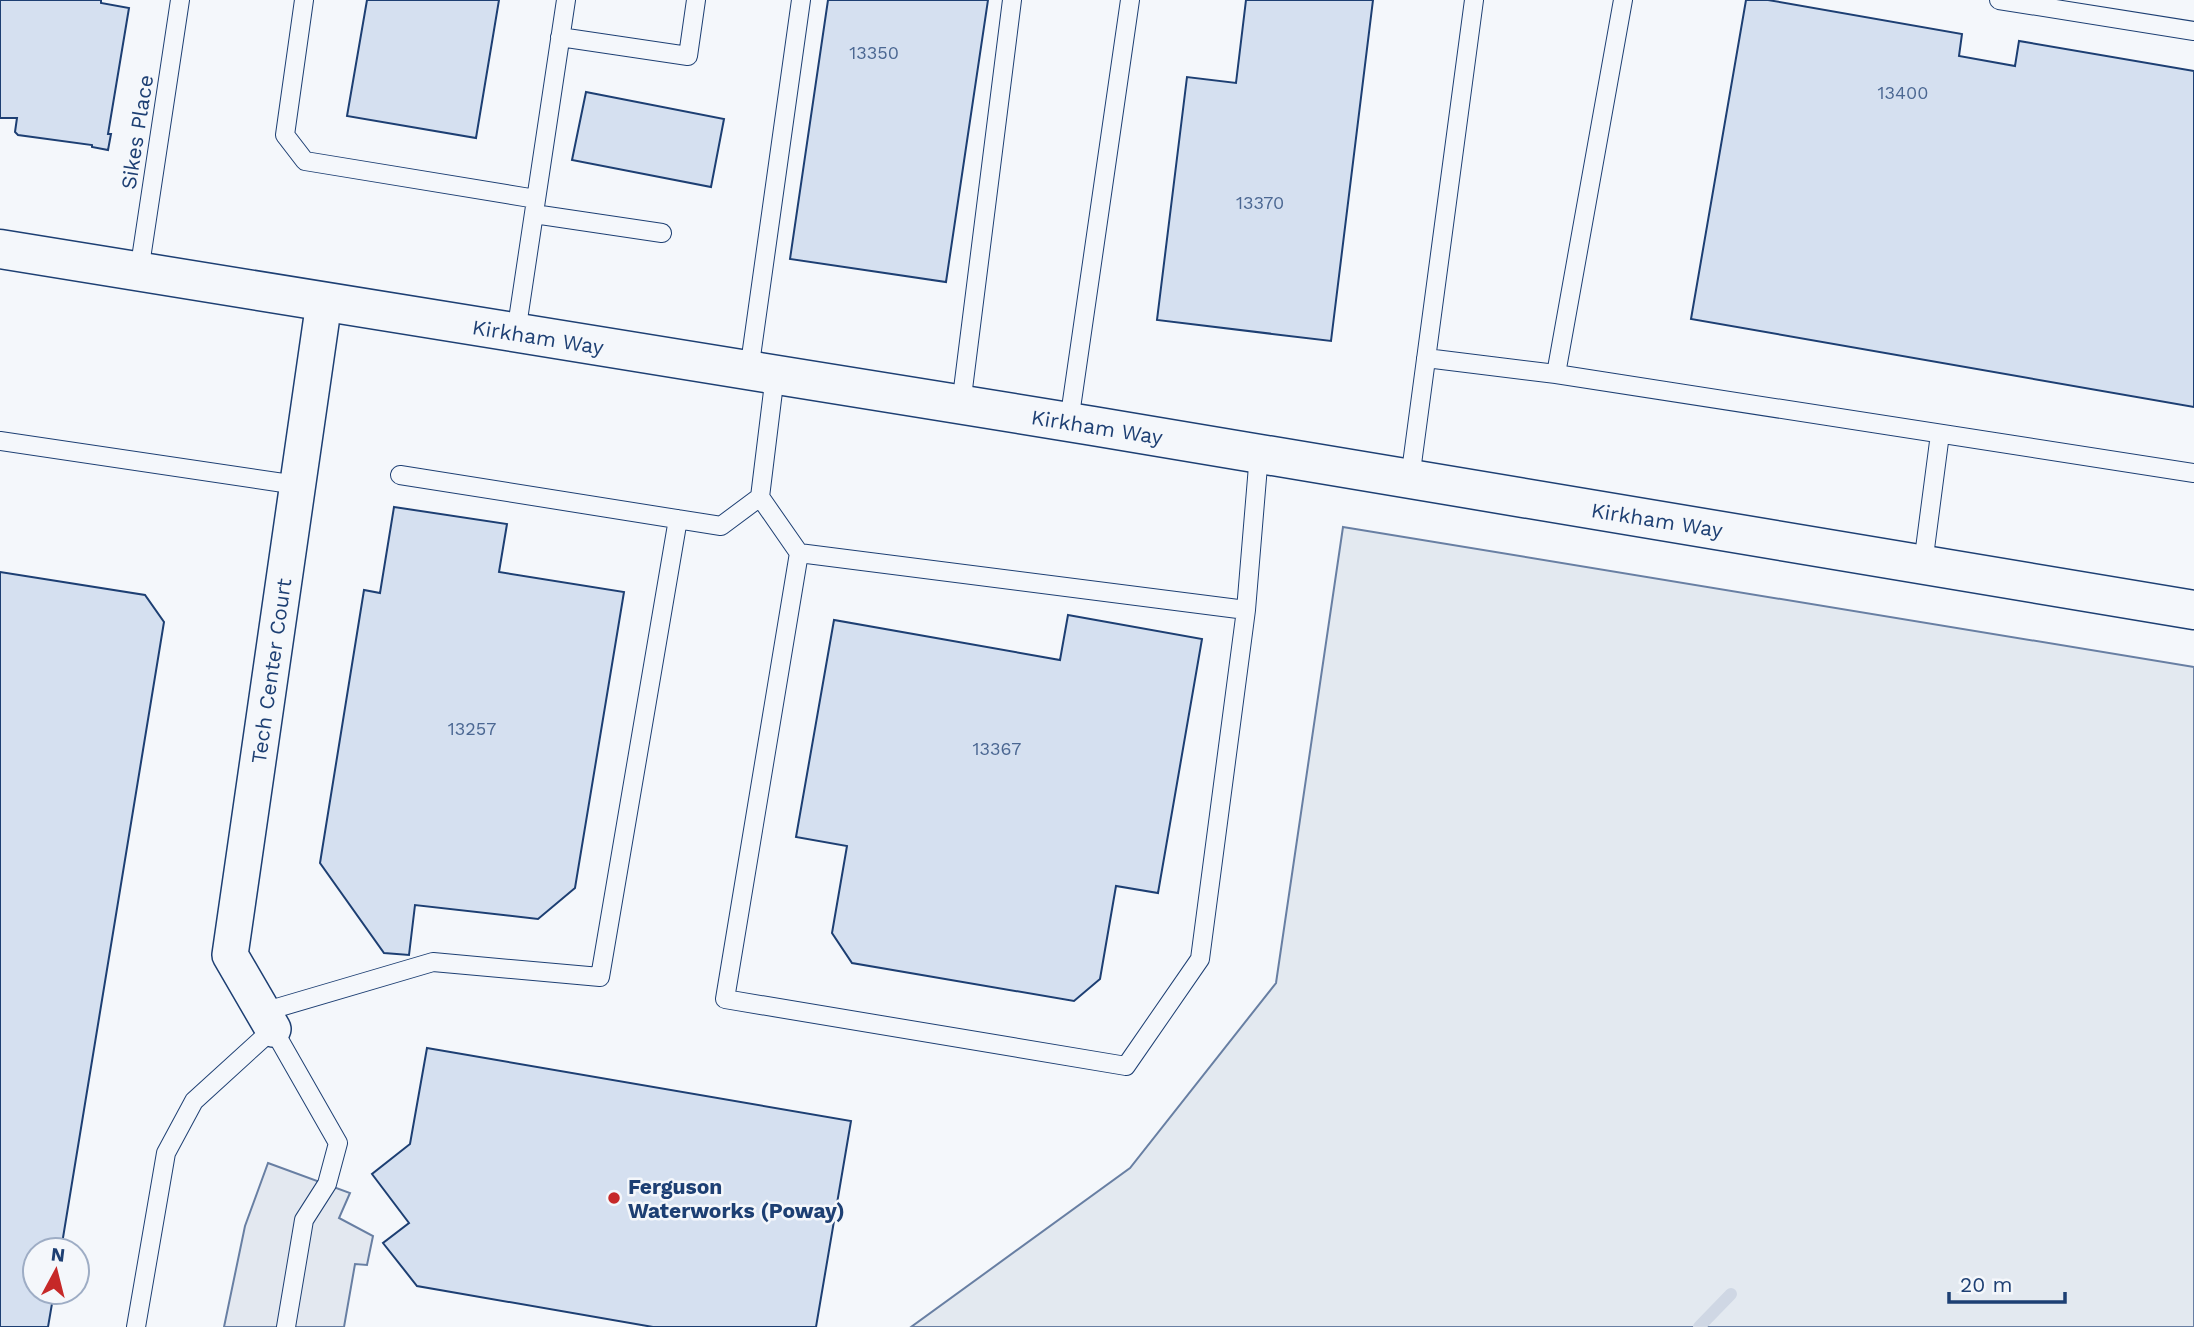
<svg xmlns="http://www.w3.org/2000/svg" width="2194" height="1327" font-family="'Work Sans',sans-serif">
  <style>
    .green { fill: #e3e9f0; stroke: #687fa3; stroke-width: 2 }
    .parking { fill: #e3e8f0; stroke: #687fa3; stroke-width: 2 }
    .lines { fill: none; stroke-linecap: round; stroke-linejoin: round }
    .stream { stroke: #cfd7e4; stroke-width: 12 }
    .building { fill: #d5e0f0; stroke: #1d3f73; stroke-width: 2 }
    .lane-casing { stroke: #1d3f73; stroke-width: 20 }
    .street-casing { stroke: #1d3f73; stroke-width: 38 }
    .secondary-casing { stroke: #1d3f73; stroke-width: 41 }
    .lane { stroke: #f4f7fb; stroke-width: 18 }
    .street { stroke: #f4f7fb; stroke-width: 35 }
    .secondary { stroke: #f4f7fb; stroke-width: 38 }
    .poi-dot { fill: #c62828; stroke: #f4f7fb; stroke-width: 2.5 }
    .labels { text-anchor: middle; dominant-baseline: central; stroke-width: 5; stroke-linejoin: round; paint-order: stroke }
    .number-label { font-size: 18px; fill: #4b6792 }
    .street-label { font-size: 21px; fill: #1d3f73; stroke: #f4f7fb }
    .poi-label { font-size: 21px; font-weight: bold; fill: #1d3f73; stroke: #f4f7fb; text-anchor: start }
  </style>
  <rect width="100%" height="100%" fill="#f4f7fb"/>
  <path class="green" d="M1343 527 2194 667V1327H911L1130 1168 1276 983Z"/>
  <path class="parking" d="M268 1163 350 1193 339 1218 373 1236 367 1265 355 1264 344 1327H224L245 1226Z"/>
  <g class="lines">
    <path class="stream" d="M1699 1327 1731 1294"/>
  </g>
  <path class="building" d="M0 0H101V3L129 8 108 134H111L108 150 92 147V145L18 135 15 132 17 118H0Z
    M367 0H499L476 138 347 116Z
    M828 0H988L946 282 790 259Z
    M1246 0H1373L1331 341 1157 320 1187 77 1236 83Z
    M1746 0H1768L1962 34 1959 56 2015 66 2019 41 2194 71V407L1691 319Z
    M586 92 724 119 711 187 572 160Z
    M394 507 507 524 499 572 624 592 575 888 538 919 415 905 409 955 384 953 320 863 364 590 380 593Z
    M0 572 145 595 164 622 61 1250H35V1292H54L48 1327H0Z
    M1068 615 1202 639 1158 893 1116 886 1100 979 1074 1001 852 963 832 933 847 846 796 837 834 620 1060 660Z
    M427 1048 851 1121 816 1327H653L417 1286 383 1243 409 1223 372 1174 410 1144Z"/>
  <g class="lines">
    <defs>
      <path id="lane" d="M304 0 285 135 305 161 536 199
        M1999 0 2194 31
        M560 37 688 56 696 0
        M534 214 662 233
        M139 272 180 0
        M516 333 566 0
        M1426 358 1556 374 1623 0
        M749 371 801 0
        M1556 374 2194 473
        M961 405 1012 0
        M1069 422 1130 0
        M0 441 297 485
        M400 475 721 526 760 497 775 375
        M1410 479 1474 0
        M760 497 799 553 1246 610 1259 454
        M799 553 725 999 1126 1066 1200 959 1246 610
        M1923 564 1940 434
        M263 1012 433 962 600 977 678 519
        M136 1327 166 1153 194 1101 273 1029 338 1143 327 1184 304 1220 286 1327"/>
      <path id="street" d="M273 1029 230 955 324 302"/>
      <path id="secondary" d="M0 249 1093 426 2194 610"/>
    </defs>
    <use href="#lane" class="lane-casing"/>
    <use href="#street" class="street-casing"/>
    <use href="#secondary" class="secondary-casing"/>
    <use href="#lane" class="lane"/>
    <use href="#street" class="street"/>
    <use href="#secondary" class="secondary"/>
  </g>
  <circle class="poi-dot" cx="614" cy="1198" r="7"/>
  <g class="labels">
    <g class="number-label">
      <text x="874" y="52">13350</text>
      <text x="1903" y="92">13400</text>
      <text x="1260" y="202">13370</text>
      <text x="472" y="728">13257</text>
      <text x="997" y="748">13367</text>
    </g>
    <g class="street-label">
      <text transform="translate(137 132) rotate(-81)">Sikes Place</text>
      <text transform="translate(538 337) rotate(9)">Kirkham Way</text>
      <text transform="translate(1097 427) rotate(9)">Kirkham Way</text>
      <text transform="translate(1657 520) rotate(9)">Kirkham Way</text>
      <text transform="translate(271 671) rotate(-82)">Tech Center Court</text>
    </g>
    <g class="poi-label">
      <text x="628" y="1186">Ferguson<tspan x="628" dy="24">Waterworks (Poway)</tspan></text>
    </g>
  </g>
  <g transform="translate(56 1271) rotate(7)"><circle r="33" fill="#f4f7fb" stroke="#9eadc5" stroke-width="2"/>
  <path d="M0-5L12 26L0 18L-12 26Z" fill="#c62828"/>
  <text y="-10" font-size="19" font-weight="bold" text-anchor="middle" fill="#1d3f73">N</text>
  </g>
  <path d="M1949 1292v10h116v-10" fill="none" stroke="#1d3f73" stroke-width="3.5"/>
  <text x="1960" y="1292" font-size="21" fill="#1d3f73" stroke="#f4f7fb" stroke-width="5" paint-order="stroke">20 m</text>
</svg>
